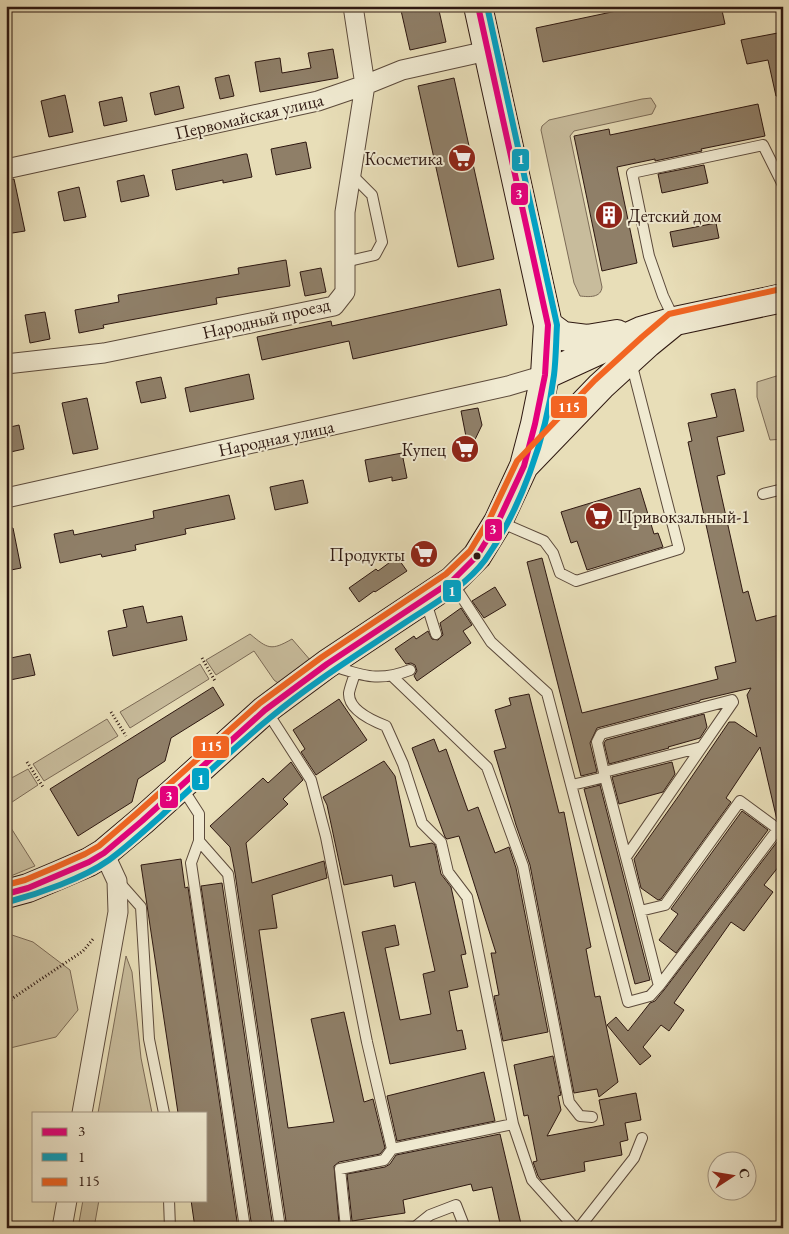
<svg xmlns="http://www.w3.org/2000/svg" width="789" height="1234" font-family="'EB Garamond',serif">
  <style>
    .green { fill: #c8bc9c; stroke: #7b6a56 }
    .building { fill: #8f7f68; stroke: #2e1811 }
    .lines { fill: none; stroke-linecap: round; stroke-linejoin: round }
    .lane-casing { stroke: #5c4a3b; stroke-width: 12 }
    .street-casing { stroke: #5c4a3b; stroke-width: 21 }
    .secondary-casing { stroke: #2e1811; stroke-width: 30 }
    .path { stroke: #2e1811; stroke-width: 3; stroke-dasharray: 1 2.5; stroke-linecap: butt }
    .lane { stroke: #f0ead1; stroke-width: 10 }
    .street { stroke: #f0ead1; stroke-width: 19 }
    .secondary { stroke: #f0ead1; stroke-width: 28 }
    .bus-1-casing { stroke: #f0ead1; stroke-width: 10 }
    .bus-2-casing { stroke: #f0ead1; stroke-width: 10 }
    .bus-3-casing { stroke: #f0ead1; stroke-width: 10 }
    .bus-1 { stroke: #e5007d; stroke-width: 6 }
    .bus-2 { stroke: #02a2c5; stroke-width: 6 }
    .bus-3 { stroke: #f26522; stroke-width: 6 }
    .bus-dot { fill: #2e1811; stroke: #f0ead1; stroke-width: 2 }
    .labels { text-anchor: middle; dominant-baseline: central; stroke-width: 4; stroke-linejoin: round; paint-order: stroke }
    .street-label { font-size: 18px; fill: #2e1811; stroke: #f0ead1 }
    .poi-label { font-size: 18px; fill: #2e1811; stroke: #f0ead1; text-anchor: end }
    .line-badge { stroke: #f0ead1; stroke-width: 2 }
    .badge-label { font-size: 14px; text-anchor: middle; font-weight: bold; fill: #fff }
  </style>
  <rect width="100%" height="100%" fill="#e8deb8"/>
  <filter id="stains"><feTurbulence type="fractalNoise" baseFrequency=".004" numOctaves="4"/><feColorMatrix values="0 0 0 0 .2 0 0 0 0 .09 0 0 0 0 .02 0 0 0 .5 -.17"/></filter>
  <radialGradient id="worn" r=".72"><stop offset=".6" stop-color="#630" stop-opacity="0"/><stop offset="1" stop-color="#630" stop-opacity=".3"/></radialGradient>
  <path class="green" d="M651 98 656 106 652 114 574 131 570 136 602 287C601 298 589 297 580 296L574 283 541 130 542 126 549 120 642 99Z
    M783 374V439L770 440 757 397V382Z
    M250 634C268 649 271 651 292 639L311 661 278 683 274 680 254 651 216 675 206 660Z
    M200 664 209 679 130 728 120 712Z
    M107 719 118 736 44 781 33 764Z
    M28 769 38 785 6 806V781Z
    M6 820 35 866 6 878Z
    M6 933 33 942 70 970 78 1010 56 1037 6 1049Z
    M126 956 132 972 141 1058 152 1113H98Z
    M83 1200H99L94 1228H78Z"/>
  <path class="building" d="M400 6H438L446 42 410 50Z
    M640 6H721L725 24 543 62 536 28Z
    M783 32V96H776L768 60 747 64 741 40Z
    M333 49 338 78 260 92 255 62 280 58 282 73 311 68 308 53Z
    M229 75 234 96 220 99 215 78Z
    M454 78 494 259 458 267 418 86Z
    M179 86 184 108 155 115 150 93Z
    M65 95 73 132 49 137 41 101Z
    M122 97 127 121 104 126 99 102Z
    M758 104 765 136 701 149 702 151 655 161V159L617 167 637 263 602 271 574 136 609 129 610 135Z
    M306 142 311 168 276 175 271 149Z
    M245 154H247L252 177 223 183V180L176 190 172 170Z
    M704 165 708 183 662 193 658 174Z
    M144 175 149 196 121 202 117 181Z
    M14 179 25 231 6 234V180Z
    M79 187 86 217 64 221 58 192Z
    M716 223 719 238 673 247 670 232Z
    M286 260 290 286 216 298 217 304 103 325 104 328 79 333 75 310 119 302 118 295 239 274 238 268Z
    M321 268 326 292 305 296 300 272Z
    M500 289 507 325 353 359 349 341 262 360 257 337 331 321 332 326Z
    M45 312 50 339 30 343 25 315Z
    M249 374 254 399 190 412 185 388Z
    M161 377 166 398 141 403 136 382Z
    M735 389 744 431 717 437 725 474 717 476 743 593 748 591 756 621 783 614V693L779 694 783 709V820H777L760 747 726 798 731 802 661 899 658 900 641 888 634 859 680 794 729 722H735L757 737 747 695 751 688 700 700V701L597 728 590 743 597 772 581 776 527 562 542 558 582 713 718 679 715 667 736 662 688 442 692 441 688 423 717 417 711 394Z
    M87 398 98 449 73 454 62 403Z
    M478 408 482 425 469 452 461 411Z
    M19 425 24 449 6 453V428Z
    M402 453 407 478 392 481V477L369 482 365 460Z
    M303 480 308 503 275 510 270 487Z
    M640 488 654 534 658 533 663 547 587 570 577 541 571 543 561 512Z
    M229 495 235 519 185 529 186 534 135 545 136 550 102 557 101 554 60 563 54 534 73 530 74 535 154 518 153 511Z
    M6 528H13L21 568 6 571Z
    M397 557 407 571 375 592 374 591 359 602 349 588 376 569 378 571Z
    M495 587 506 605 484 618 472 601Z
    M143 606 147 623 182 616 187 640 113 656 108 631 127 627 123 610Z
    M461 608 472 625 463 631 471 643 417 681 414 676 417 671 415 665 411 663 406 664 395 649 414 636 416 639 428 631 432 639 438 640 443 635 440 623Z
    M30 654 35 675 10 680 6 659Z
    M213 687 224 705 171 738 165 761 138 779 132 802 78 836 50 789Z
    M529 694 559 813 564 812 591 947 586 949 595 997 600 996 618 1082 599 1097 597 1089 574 1093 530 865 516 825 494 751 506 748 495 710 511 705 509 698Z
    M339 699 367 740 316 775 301 752 305 749 293 730Z
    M704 714 707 727 700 738 668 747 669 748 609 764 604 743 606 740Z
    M434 739 439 752 446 749 468 811 478 807 495 853 509 847 516 868 548 1032 503 1041 494 996 499 995 491 953H496L459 836 447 839 445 837 412 748Z
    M384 761 395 776 410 847 432 843 435 845 441 874 451 887 466 954 461 955 468 987 449 991 457 1031 462 1030 466 1049 390 1064 362 932 395 925 399 945 385 948 400 1020 431 1014 423 974 435 971 415 882 394 887 392 875 344 885 327 805 323 797Z
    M291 762 303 780 283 799 288 804 246 843 252 883 324 861 327 878 272 895 277 928 259 930 288 1128 334 1122 311 1019 344 1012 364 1102 373 1099 385 1148 380 1154 339 1162 334 1166 339 1223 332 1224V1228H287L235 873 230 847 210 826 263 778 268 783Z
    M672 762 675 774 663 792 619 804 612 777Z
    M600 785 650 980 635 984 584 789Z
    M742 811 768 830 676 953 659 940 678 914 671 909Z
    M780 838 783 840V861L764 885 773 892 744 931 731 922 674 1003 684 1010 669 1031 661 1025 643 1047 651 1056 640 1065 607 1025 616 1017 628 1031 650 1003 655 1001 664 990Z
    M181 859 185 888 188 887 238 1228H195L191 1200H206V1113H178L141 865Z
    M222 883 273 1228H252L201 886Z
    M553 1056 561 1095 558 1096 561 1110 547 1136 604 1125 599 1100 636 1093 641 1120 625 1123 628 1140 620 1142 622 1155 584 1162 585 1171 541 1180 538 1176 533 1162 537 1161 528 1115 524 1116 514 1065Z
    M484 1072 495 1121 397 1141 387 1096Z
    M500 1134 522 1228H501L492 1187 473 1191 471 1184 403 1200 405 1213 352 1221 347 1174 385 1167 390 1164 396 1155Z"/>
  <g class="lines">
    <defs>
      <path id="lane" d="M345 262 375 255 382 242 372 195 351 174
        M674 319 663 296 649 256 632 173 763 145 783 185
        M763 494 783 489
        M500 522 544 541 553 553 560 573 576 581 679 549 631 362
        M452 582 491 642 547 693 628 1002 650 996 659 986 778 829 783 827
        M425 599 436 634
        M333 666C363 676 379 682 410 670
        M392 676 487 767 523 866 569 1102 580 1116 592 1117
        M266 710 311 780 326 837 367 1042 392 1149 513 1124 467 897 448 872 441 842 422 823 403 764 386 726C373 721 348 710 349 693 350 687 353 680 355 673
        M604 772 702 747
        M605 777 597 742 601 734 732 700 733 702 626 857
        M572 785 605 777 640 911 665 905 740 801 778 829
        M181 786 199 814V841L191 863 245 1228
        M199 841 228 874 280 1228
        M118 881 141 907 149 1039 164 1113
        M640 911 659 986
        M513 1124 532 1180 575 1228
        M169 1200 170 1228
        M346 1228 340 1169 384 1160 392 1149
        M404 1228 415 1227 430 1215 456 1205 465 1228
        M579 1228 634 1158 642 1138"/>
      <path id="street" d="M6 169 318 101 365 85 402 70 487 51
        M6 364 104 353 334 306 345 292V212L365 85 353 6
        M6 498 508 386 545 375
        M82 1113 118 912 117 881 104 853
        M62 1228 67 1200"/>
      <path id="secondary" d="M478 6 548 325 545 375 535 424 525 462
        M548 325 563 336 587 339 617 334
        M545 375 641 331 675 321 783 298
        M6 894 28 888 59 875 89 862 104 853 142 821 265 710 327 664 452 581 477 556 498 522 524 466 601 386 648 343 675 321"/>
    </defs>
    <use href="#lane" class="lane-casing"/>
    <use href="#street" class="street-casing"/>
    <use href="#secondary" class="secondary-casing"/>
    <path class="path" d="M202 658 215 681
      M111 712 126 736
      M27 762 43 787
      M6 1005 13 998 83 951 94 938"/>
    <use href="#lane" class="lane"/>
    <use href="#street" class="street"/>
    <use href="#secondary" class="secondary"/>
    <defs>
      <path id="bus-1" d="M6 894 28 888 89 862 104 853 142 821 265 710 327 664 452 581 477 556 498 522 524 466 535 424 545 375 548 325 478 6"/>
      <path id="bus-2" d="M8 902C38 894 84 878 109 860 127 847 144 831 161 816 197 783 233 748 271 717 313 682 360 653 406 622 433 604 465 587 485 560 521 509 546 438 554 375 556 359 556 341 557 325L487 6"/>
      <path id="bus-3" d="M6 885 25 880 56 867 85 854 99 846 136 814 260 703 322 657 446 574 470 551 490 518 517 461 595 380 642 337 669 314 781 289"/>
    </defs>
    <use href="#bus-1" class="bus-1-casing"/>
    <use href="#bus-2" class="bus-2-casing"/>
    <use href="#bus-3" class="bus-3-casing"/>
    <use href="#bus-1" class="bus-1"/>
    <use href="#bus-2" class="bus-2"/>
    <use href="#bus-3" class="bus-3"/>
  </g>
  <defs>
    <symbol id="supermarket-disc" viewBox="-11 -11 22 22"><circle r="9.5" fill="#8f2418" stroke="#f0ead1"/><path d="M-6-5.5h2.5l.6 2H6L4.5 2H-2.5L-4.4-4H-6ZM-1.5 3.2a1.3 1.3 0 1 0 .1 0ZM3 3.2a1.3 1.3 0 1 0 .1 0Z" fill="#fff"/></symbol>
    <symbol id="building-disc" viewBox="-11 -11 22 22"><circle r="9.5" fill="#8f2418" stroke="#f0ead1"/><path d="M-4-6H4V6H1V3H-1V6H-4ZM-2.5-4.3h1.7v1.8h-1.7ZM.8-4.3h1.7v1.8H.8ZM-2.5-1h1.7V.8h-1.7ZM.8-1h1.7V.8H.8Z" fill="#fff"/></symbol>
  </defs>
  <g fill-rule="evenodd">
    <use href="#supermarket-disc" x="446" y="142" width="32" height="32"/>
    <use href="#building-disc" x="593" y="199" width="32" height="32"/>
    <use href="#supermarket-disc" x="449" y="433" width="32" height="32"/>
    <use href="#supermarket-disc" x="583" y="500" width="32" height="32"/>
    <use href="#supermarket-disc" x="408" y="538" width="32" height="32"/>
  </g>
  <circle class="bus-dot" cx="477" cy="556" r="4.5"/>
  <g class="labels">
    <g class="street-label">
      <text transform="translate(249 116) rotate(-13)">Первомайская улица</text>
      <text transform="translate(266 318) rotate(-13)">Народный проезд</text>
      <text transform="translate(276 438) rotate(-12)">Народная улица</text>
    </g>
    <g class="poi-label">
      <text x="443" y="158">Косметика</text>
      <text x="628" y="215" text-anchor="start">Детский дом</text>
      <text x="446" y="449">Купец</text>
      <text x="618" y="516" text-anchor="start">Привокзальный-1</text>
      <text x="405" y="554">Продукты</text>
    </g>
  </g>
  <g class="line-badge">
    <rect x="511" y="148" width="19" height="24" rx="5" fill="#02a2c5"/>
    <rect x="510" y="182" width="19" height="24" rx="5" fill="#e5007d"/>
    <rect x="550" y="395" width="38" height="24" rx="5" fill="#f26522"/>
    <rect x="484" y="518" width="19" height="24" rx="5" fill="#e5007d"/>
    <rect x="442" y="579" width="20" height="24" rx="5" fill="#02a2c5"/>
    <rect x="192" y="735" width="38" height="24" rx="5" fill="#f26522"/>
    <rect x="191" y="767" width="19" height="24" rx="5" fill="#02a2c5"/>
    <rect x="159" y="785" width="20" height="24" rx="5" fill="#e5007d"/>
  </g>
  <g class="badge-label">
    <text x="521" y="164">1</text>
    <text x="519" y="199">3</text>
    <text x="569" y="412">115</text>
    <text x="493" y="534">3</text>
    <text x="452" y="596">1</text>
    <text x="211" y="751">115</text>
    <text x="201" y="784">1</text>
    <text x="169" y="801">3</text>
  </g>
  <rect width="789" height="1234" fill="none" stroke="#e8deb8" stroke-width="25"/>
  <rect x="8" y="8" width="774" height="1219" fill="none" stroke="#2e1811" stroke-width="2.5"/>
  <rect x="12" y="12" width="764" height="1209" fill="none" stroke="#2e1811"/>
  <rect x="32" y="1112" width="175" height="90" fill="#f0ead1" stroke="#a29684"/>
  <rect x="42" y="1128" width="25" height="8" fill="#e5007d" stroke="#a29684"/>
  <text x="78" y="1136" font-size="15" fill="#2e1811">3</text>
  <rect x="42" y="1153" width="25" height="8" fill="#02a2c5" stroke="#a29684"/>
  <text x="78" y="1162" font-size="15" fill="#2e1811">1</text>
  <rect x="42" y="1178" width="25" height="8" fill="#f26522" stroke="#a29684"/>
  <text x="78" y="1186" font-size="15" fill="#2e1811">115</text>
  <g transform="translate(732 1176) rotate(78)"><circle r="24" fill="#f0ead1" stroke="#a29684"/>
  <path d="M0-4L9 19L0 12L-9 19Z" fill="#8f2418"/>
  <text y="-8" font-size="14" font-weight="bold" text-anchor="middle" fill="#2e1811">С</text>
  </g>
  <rect width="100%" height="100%" filter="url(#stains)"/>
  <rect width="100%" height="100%" fill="url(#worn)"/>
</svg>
